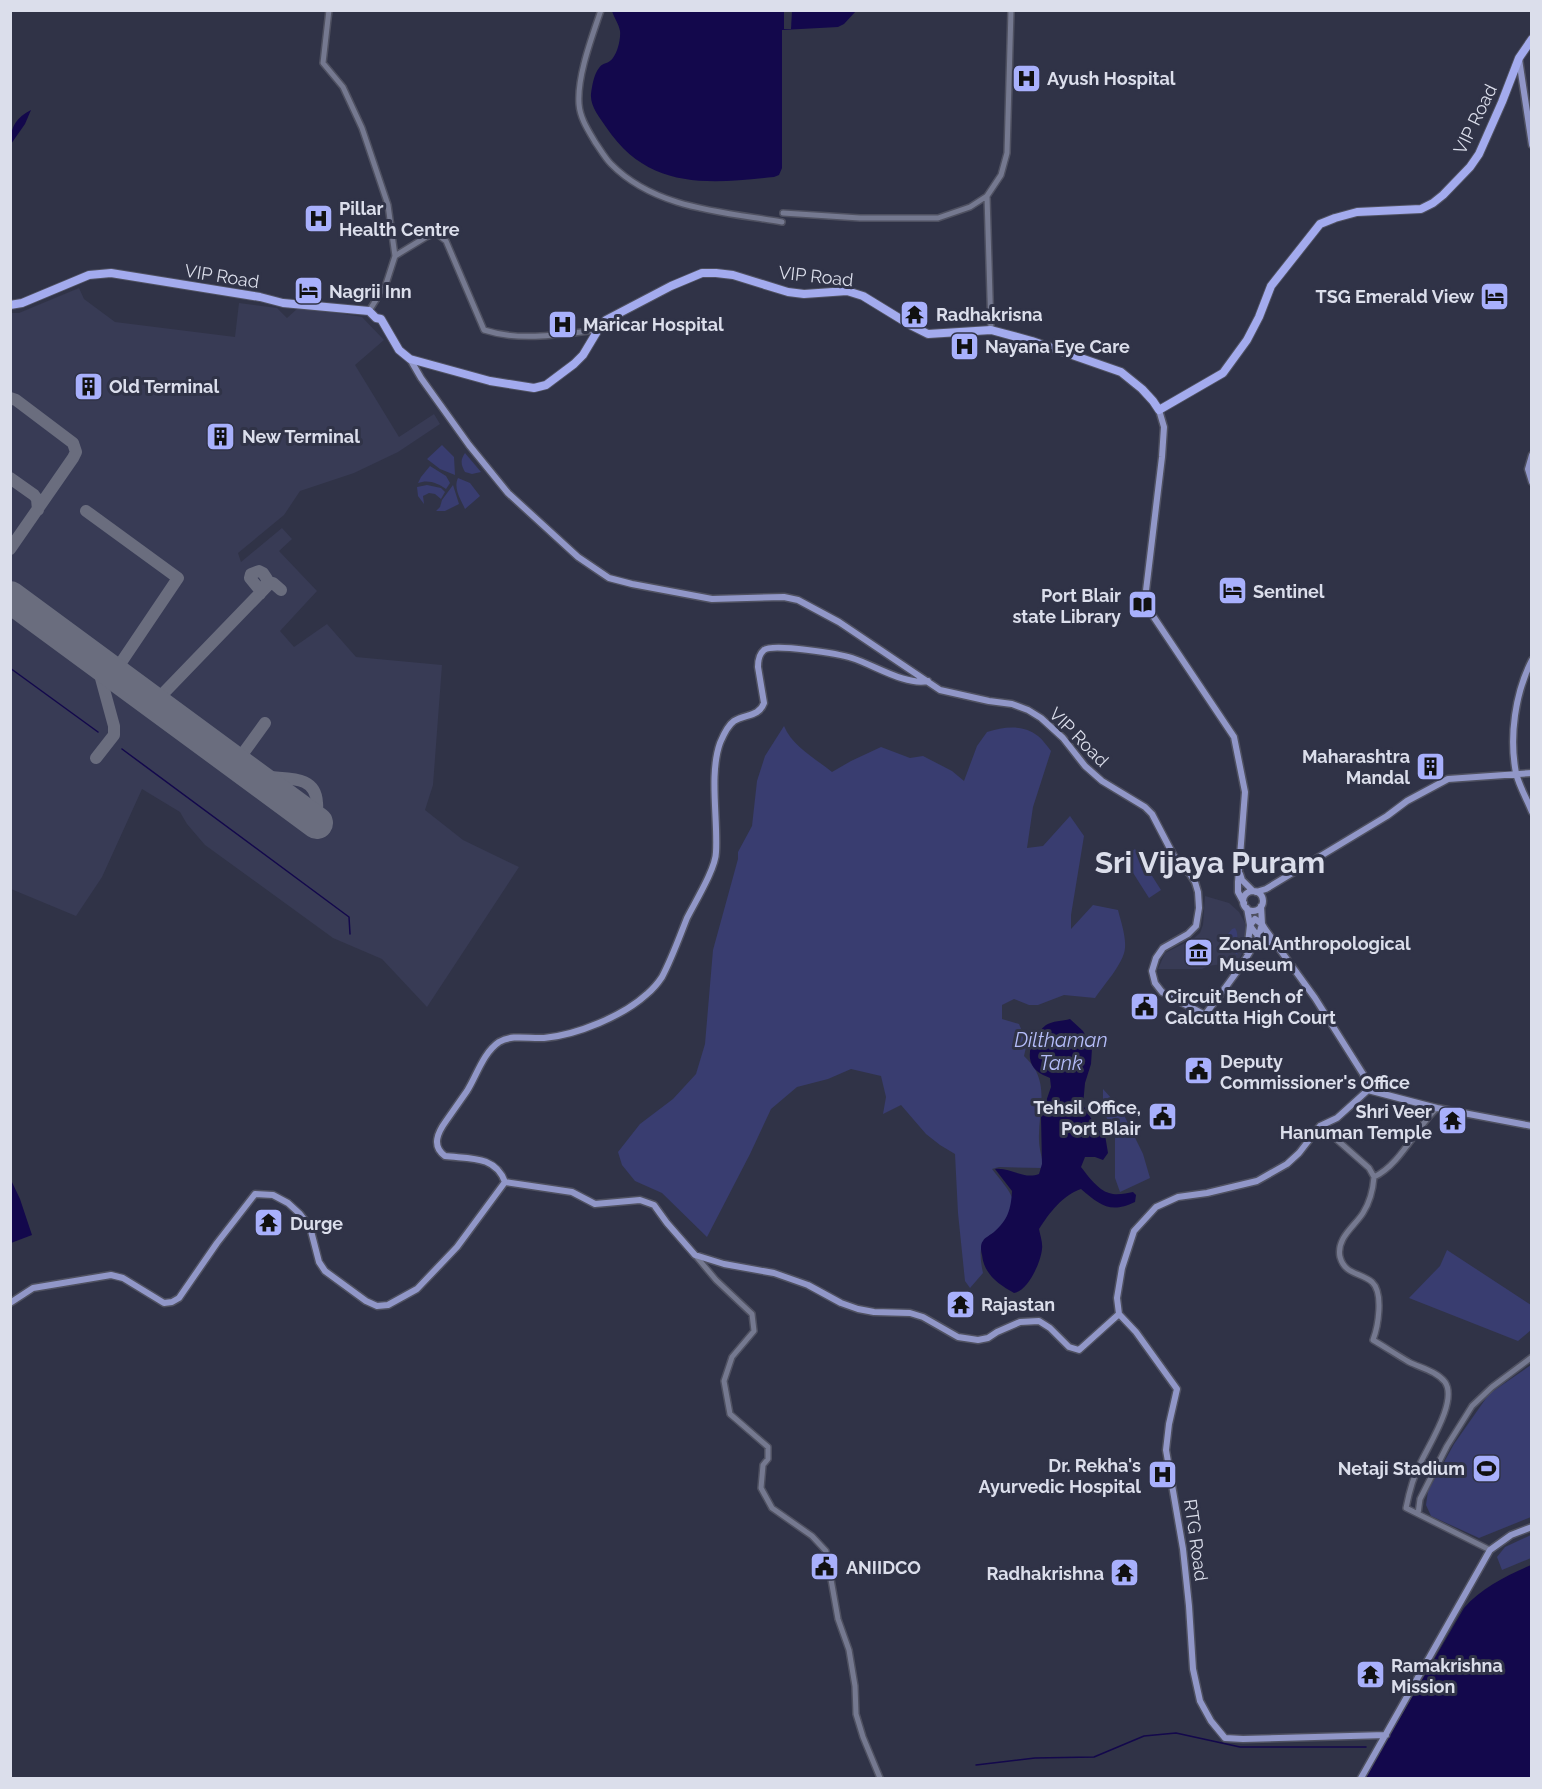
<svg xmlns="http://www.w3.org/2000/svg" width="1542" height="1789" font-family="Raleway,sans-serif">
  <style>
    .built { fill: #383b55 }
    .green { fill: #393d70 }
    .water { fill: #13084c }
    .pier { fill: #303347 }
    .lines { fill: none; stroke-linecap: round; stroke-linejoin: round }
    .stream { stroke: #13084c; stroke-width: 1.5 }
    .taxiway { stroke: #6a6d7e; stroke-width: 12 }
    .runway { stroke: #6a6d7e; stroke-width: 32 }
    .minor-casing { stroke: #4f5161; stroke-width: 8 }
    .major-casing { stroke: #4f5161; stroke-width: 9 }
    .highway-casing { stroke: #4f5161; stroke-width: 10 }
    .minor { stroke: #757990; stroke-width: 5 }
    .major { stroke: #9197c8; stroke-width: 6 }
    .highway { stroke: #a3abee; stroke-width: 8 }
    .labels { text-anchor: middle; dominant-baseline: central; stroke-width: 6; stroke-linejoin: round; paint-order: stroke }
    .poi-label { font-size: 18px; font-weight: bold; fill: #dbdeeb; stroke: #303347; text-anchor: start }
    .street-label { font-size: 18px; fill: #dbdeeb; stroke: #303347 }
    .water-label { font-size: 20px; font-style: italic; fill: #b5bdfa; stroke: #303347 }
    .town-label { font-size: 30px; font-weight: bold; fill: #dbdeeb; stroke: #303347 }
  </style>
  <rect width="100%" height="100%" fill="#303347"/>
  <path class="built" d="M79 288 84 299 115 322 235 337 239 303 277 308 287 318 297 309 318 310 362 317 384 340 355 365 399 437 434 414 440 424 398 452 354 473 300 491 284 515 238 553 241 562 282 528 292 539 279 551 317 591 280 631 294 647 327 624 356 657 442 665 433 785 425 810 463 840 519 867 427 1007 382 959 333 938 205 845 187 824 180 812 142 789 102 877 76 916 11 889V313H19Z
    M1205 896 1229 903 1239 912 1245 923 1247 936 1244 950 1235 966 1229 963 1208 966 1202 969H1158L1165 953 1193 939 1200 933 1203 925Z"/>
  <path class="green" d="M442 445 454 457 455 475 440 469 427 459Z
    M465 453 481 472 472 474 465 472C461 465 460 460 465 453Z
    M430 466 446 476 450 483 446 489C438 483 428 479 418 483L421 477Z
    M458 478 470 483 480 496 465 509C461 500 453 488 458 478Z
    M427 485 441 488 445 492 441 499 435 494 429 493 423 496 424 504 418 496 417 487Z
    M453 485 459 504 445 511H436L440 507 442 500Z
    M784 726C792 746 816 759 832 772L851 761 881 747 910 758 923 756 952 771 964 781 977 746 987 732C1004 727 1023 724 1038 736 1043 740 1047 746 1051 751L1033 807 1027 848 1043 846 1070 816 1084 836 1071 915V929L1093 905 1118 910C1121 922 1126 936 1125 948 1124 963 1103 986 1095 998L1064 995 1038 1005H1029L1014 999 1002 1005V1019L1019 1024 1027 1043 1024 1056C1028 1060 1033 1065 1036 1071 1047 1093 1038 1117 1039 1140 1039 1150 1043 1159 1043 1168L999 1167 992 1169C1000 1180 1009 1188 1014 1202L1004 1228C979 1238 978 1248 983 1273L970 1288 965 1281 958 1213 955 1154 940 1145 926 1134 901 1105 883 1114 886 1097 881 1076 851 1069 828 1079 797 1087 771 1109 750 1154 707 1237 662 1193 635 1181 622 1165 618 1152 640 1124 673 1099 696 1074 705 1044 713 950 738 859V852L752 826 757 781 765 756Z
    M1135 849 1161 890 1149 898 1123 857Z
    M1235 928C1241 937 1233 946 1238 955L1226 947 1228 934 1232 929Z
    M1103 1089 1121 1109 1143 1154 1150 1178 1120 1192 1115 1178V1138L1103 1109Z
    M1447 1250 1531 1305V1330L1518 1341 1409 1298 1440 1266Z
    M1531 1365V1517L1479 1538 1431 1516 1426 1505 1428 1491 1454 1444 1489 1394Z
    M1531 1535V1558L1502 1570 1497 1557 1505 1547Z"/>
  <path class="water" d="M612 11H856L844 24 838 27 782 30V168L779 175 774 177C707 184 648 190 606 127 599 117 590 106 591 94 592 86 594 74 599 68 602 63 606 64 610 61 617 56 621 39 620 31 619 24 614 18 612 11Z
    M31 110 25 124 11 144C10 127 16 118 31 110Z
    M1070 1019 1083 1031 1092 1048 1091 1064 1085 1083 1083 1105 1098 1130 1105 1135 1108 1153 1103 1160 1095 1157H1085L1081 1167C1088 1176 1098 1190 1109 1193 1117 1196 1126 1193 1133 1192L1136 1195 1135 1202C1110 1214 1100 1205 1081 1189 1063 1195 1049 1213 1039 1229 1040 1235 1043 1243 1042 1249 1041 1262 1028 1291 1014 1293 998 1284 984 1274 982 1255 981 1251 980 1244 983 1241 985 1237 991 1235 994 1232 1008 1220 1011 1209 1012 1191L995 1169C1010 1167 1024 1180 1039 1174L1042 1164 1041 1116 1051 1087 1050 1078C1046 1076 1040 1074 1037 1071 1022 1058 1033 1035 1046 1025 1052 1021 1063 1021 1070 1019Z
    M11 1180 20 1199 32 1235 11 1243Z
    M1531 1565V1778H1365L1464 1608C1481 1588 1508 1575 1531 1565Z"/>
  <path class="pier" d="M784 11H792L791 29H784Z"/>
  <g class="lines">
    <path class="stream" d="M10 668 98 732
      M122 749 349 917 350 934
      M976 1765 1035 1758 1094 1757 1144 1736 1176 1733 1240 1747H1366"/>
    <path class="taxiway" d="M10 398 16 400 73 443 76 452 73 458 10 549
      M10 478 34 495 37 499 38 510
      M86 511 178 578 114 673
      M260 594 259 589 250 578 251 574 259 571 263 573 267 579 266 587
      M151 701H156L269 584 273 583 281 590
      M96 758 114 735V726L96 660
      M236 763 265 723
      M247 771C255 774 262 776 270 777 290 779 316 776 317 803 318 811 315 818 308 823L300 821 283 798"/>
    <path class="runway" d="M10 597 317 823"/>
    <defs>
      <path id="minor" d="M329 10 323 63 343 87 362 128 388 205 395 256 386 284 369 311
        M601 10C592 37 577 76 579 104 580 118 588 130 595 142 600 149 605 158 611 164 655 209 724 212 782 222
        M783 213 860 218H938L970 207 987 196
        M395 256 426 237 436 233 446 241 484 330C521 342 560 334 598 330
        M991 330 987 196 1001 175 1007 153 1011 10
        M1320 1126 1331 1132 1336 1139 1369 1168 1374 1177
        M695 1255 716 1280 752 1314 754 1331 732 1357 724 1381 730 1414 768 1447V1459L763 1465 761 1488 772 1508 812 1536 826 1551 838 1619 849 1650 855 1686 856 1714 863 1737 880 1778
        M1418 1514 1406 1508C1409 1493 1413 1477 1420 1464 1428 1446 1458 1401 1445 1382 1436 1371 1421 1368 1409 1362 1397 1355 1385 1347 1373 1340 1378 1327 1384 1293 1372 1282 1360 1272 1345 1275 1340 1257 1336 1238 1355 1226 1363 1213 1370 1202 1373 1190 1374 1177 1400 1165 1415 1129 1437 1108
        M1490 1550 1418 1514 1420 1499 1447 1446 1472 1406 1492 1387 1532 1357"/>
      <path id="major" d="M1519 59 1532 145
        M410 359 421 378 469 445 508 493 578 557 609 578 632 584 712 599 784 597 798 600 839 622 940 690 989 701 1012 704 1028 710 1041 718 1063 738 1085 766 1102 781 1145 807 1152 814 1177 862 1190 874 1195 882 1198 892 1199 908 1196 926 1188 934 1163 948 1156 958 1152 971 1155 983 1162 992 1205 1015C1221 992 1257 950 1262 924L1255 919 1250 925
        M1159 410 1164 427 1162 457 1145 599 1147 607 1234 737 1245 792 1238 882V892L1244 903
        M1532 455 1528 469 1532 482
        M1532 660C1515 693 1509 737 1516 773 1519 786 1527 799 1532 812
        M1240 874 1242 880 1253 891
        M1243 901a10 10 0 1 1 20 0a10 10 0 1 1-20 0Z
        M1256 892 1266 889 1387 816 1407 801 1448 779 1532 773
        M1261 906 1262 924 1265 929 1315 998 1363 1074 1368 1090 1437 1108 1532 1126
        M1247 908 1250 925 1247 952
        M1250 925C1256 937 1267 942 1279 947
        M1368 1090 1337 1118 1320 1126 1299 1153 1287 1164 1257 1181 1207 1193 1178 1197 1156 1207 1134 1231 1122 1268 1117 1298 1119 1314 1136 1332 1177 1389 1169 1424 1166 1450 1183 1549 1189 1606 1193 1669 1200 1701 1211 1721 1225 1738 1243 1739 1386 1735
        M505 1182C495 1155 469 1159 445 1156 431 1146 438 1132 446 1121 453 1111 460 1101 467 1091 477 1075 483 1053 499 1042 513 1034 529 1039 544 1038 577 1035 623 1016 647 994 653 989 658 983 662 977 672 958 679 938 687 918 695 902 716 868 716 852 718 819 709 774 720 743 723 736 727 726 734 721 745 714 759 717 764 703L758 667C758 661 759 654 764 650 773 643 840 654 852 658 874 665 906 686 928 681
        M505 1182 572 1192 595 1204 640 1200 654 1205 667 1223 695 1255 724 1264 774 1273 808 1285 841 1303 858 1309 874 1312 910 1313 923 1317 958 1337 978 1340 988 1338 997 1332 1020 1322 1039 1321 1050 1328 1069 1347 1079 1350 1119 1314
        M10 1303 33 1288 111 1275 123 1278 164 1303 172 1302 179 1298 217 1243 255 1194 273 1195 288 1203 300 1214 310 1227 319 1262 325 1271 366 1301 377 1306 388 1305 417 1289 457 1247 505 1182
        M1361 1778 1490 1550 1511 1535 1532 1527"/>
      <path id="highway" d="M10 305 22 303 89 275 111 273 260 297 283 303 369 311 376 318 381 319 399 350 410 359 490 381 534 388 546 385 574 364 583 355 598 330 606 320 671 286 702 273H716L733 275 788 292 804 294 847 291 863 296 912 326 928 334 991 330 1032 341 1121 372 1142 389 1153 401 1159 410 1223 373 1247 340 1259 317 1271 286 1320 224 1335 218 1357 212 1421 209 1433 203 1443 195 1470 167 1479 154 1502 102 1519 58 1532 39"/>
    </defs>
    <use href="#minor" class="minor-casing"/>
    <use href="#major" class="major-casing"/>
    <use href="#highway" class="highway-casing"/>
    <use href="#minor" class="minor"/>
    <use href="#major" class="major"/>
    <use href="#highway" class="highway"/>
  </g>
  <defs>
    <symbol id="hospital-square" viewBox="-11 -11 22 22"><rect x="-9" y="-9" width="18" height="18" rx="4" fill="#a8b0fc" stroke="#303347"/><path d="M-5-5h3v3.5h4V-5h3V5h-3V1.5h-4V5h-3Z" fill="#111"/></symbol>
    <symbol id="hotel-square" viewBox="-11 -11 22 22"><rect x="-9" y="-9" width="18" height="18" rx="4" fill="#a8b0fc" stroke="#303347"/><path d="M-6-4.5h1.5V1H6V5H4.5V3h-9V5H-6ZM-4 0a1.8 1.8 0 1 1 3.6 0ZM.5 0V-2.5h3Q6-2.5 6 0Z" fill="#111"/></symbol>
    <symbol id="temple-square" viewBox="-11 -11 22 22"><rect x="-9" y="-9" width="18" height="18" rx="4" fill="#a8b0fc" stroke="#303347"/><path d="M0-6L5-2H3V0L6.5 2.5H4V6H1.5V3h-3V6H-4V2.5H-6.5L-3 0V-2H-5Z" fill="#111"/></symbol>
    <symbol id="building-square" viewBox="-11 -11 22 22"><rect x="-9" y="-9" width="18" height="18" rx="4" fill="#a8b0fc" stroke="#303347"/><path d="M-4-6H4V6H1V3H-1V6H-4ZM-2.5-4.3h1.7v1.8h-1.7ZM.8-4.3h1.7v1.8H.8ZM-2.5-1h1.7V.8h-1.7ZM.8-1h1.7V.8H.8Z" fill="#111"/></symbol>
    <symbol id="library-square" viewBox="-11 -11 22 22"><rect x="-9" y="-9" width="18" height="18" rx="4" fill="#a8b0fc" stroke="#303347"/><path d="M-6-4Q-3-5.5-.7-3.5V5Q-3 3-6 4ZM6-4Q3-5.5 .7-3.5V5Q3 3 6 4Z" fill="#111"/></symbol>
    <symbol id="museum-square" viewBox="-11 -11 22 22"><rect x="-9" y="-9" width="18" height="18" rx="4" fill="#a8b0fc" stroke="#303347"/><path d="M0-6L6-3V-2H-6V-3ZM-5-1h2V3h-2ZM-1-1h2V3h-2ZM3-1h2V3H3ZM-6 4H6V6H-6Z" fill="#111"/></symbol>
    <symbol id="civic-square" viewBox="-11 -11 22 22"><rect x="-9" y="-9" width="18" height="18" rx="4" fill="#a8b0fc" stroke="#303347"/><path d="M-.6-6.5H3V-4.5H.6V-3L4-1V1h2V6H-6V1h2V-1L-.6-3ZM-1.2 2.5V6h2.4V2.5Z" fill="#111"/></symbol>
    <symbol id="stadium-square" viewBox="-11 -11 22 22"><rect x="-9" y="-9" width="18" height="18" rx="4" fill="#a8b0fc" stroke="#303347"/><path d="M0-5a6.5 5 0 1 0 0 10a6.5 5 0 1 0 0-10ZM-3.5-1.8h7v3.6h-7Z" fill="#111"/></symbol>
  </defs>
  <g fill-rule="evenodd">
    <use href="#hospital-square" x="1010" y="62" width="33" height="33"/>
    <use href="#hospital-square" x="302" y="202" width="33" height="33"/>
    <use href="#hotel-square" x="292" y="274" width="33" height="33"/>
    <use href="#hotel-square" x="1478" y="280" width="33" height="33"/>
    <use href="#temple-square" x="898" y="298" width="33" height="33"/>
    <use href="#hospital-square" x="546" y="308" width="33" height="33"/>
    <use href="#hospital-square" x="948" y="330" width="33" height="33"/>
    <use href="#building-square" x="72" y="370" width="33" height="33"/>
    <use href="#building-square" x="204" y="420" width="33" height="33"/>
    <use href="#hotel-square" x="1216" y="574" width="33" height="33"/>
    <use href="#library-square" x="1126" y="588" width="33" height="33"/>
    <use href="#building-square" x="1414" y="750" width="33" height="33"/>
    <use href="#museum-square" x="1182" y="936" width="33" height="33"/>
    <use href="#civic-square" x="1128" y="990" width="33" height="33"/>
    <use href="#civic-square" x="1182" y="1054" width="33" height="33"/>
    <use href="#civic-square" x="1146" y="1100" width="33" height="33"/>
    <use href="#temple-square" x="1436" y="1104" width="33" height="33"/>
    <use href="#temple-square" x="252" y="1206" width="33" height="33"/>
    <use href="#temple-square" x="944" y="1288" width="33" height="33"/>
    <use href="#stadium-square" x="1470" y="1452" width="33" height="33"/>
    <use href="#hospital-square" x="1146" y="1458" width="33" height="33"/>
    <use href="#civic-square" x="808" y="1550" width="33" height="33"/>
    <use href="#temple-square" x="1108" y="1556" width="33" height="33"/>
    <use href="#temple-square" x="1354" y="1658" width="33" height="33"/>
  </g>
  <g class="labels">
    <g class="poi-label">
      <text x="1047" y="78">Ayush Hospital</text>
      <text x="339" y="208">Pillar<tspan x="339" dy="21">Health Centre</tspan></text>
      <text x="329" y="291">Nagrii Inn</text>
      <text x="1474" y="296" text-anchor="end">TSG Emerald View</text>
      <text x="936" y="314">Radhakrisna</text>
      <text x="583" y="324">Maricar Hospital</text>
      <text x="985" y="346">Nayana Eye Care</text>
      <text x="109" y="386">Old Terminal</text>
      <text x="242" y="436">New Terminal</text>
      <text x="1253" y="591">Sentinel</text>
      <text x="1121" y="595" text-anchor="end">Port Blair<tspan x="1121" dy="21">state Library</tspan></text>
      <text x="1410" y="756" text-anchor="end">Maharashtra<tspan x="1410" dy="21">Mandal</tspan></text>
      <text x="1219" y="943">Zonal Anthropological<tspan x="1219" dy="21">Museum</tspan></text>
      <text x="1165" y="996">Circuit Bench of<tspan x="1165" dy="21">Calcutta High Court</tspan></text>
      <text x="1220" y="1061">Deputy<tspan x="1220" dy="21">Commissioner's Office</tspan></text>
      <text x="1141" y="1107" text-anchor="end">Tehsil Office,<tspan x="1141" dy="21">Port Blair</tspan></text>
      <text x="1432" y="1111" text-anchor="end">Shri Veer<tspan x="1432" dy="21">Hanuman Temple</tspan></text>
      <text x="290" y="1223">Durge</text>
      <text x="981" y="1304">Rajastan</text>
      <text x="1141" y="1465" text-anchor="end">Dr. Rekha's<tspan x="1141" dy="21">Ayurvedic Hospital</tspan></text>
      <text x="1465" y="1468" text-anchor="end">Netaji Stadium</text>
      <text x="846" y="1567">ANIIDCO</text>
      <text x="1104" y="1573" text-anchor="end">Radhakrishna</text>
      <text x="1391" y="1665">Ramakrishna<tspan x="1391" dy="21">Mission</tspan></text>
    </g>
    <g class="street-label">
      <text transform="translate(1475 119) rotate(-64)">VIP Road</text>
      <text transform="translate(222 276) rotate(9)">VIP Road</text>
      <text transform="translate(816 276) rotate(6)">VIP Road</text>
      <text transform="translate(1079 737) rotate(45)">VIP Road</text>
      <text transform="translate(1196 1540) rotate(82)">RTG Road</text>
    </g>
    <g class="water-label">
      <text x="1061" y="1040">Dilthaman<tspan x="1061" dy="23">Tank</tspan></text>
    </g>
    <g class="town-label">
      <text x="1210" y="862">Sri Vijaya Puram</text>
    </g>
  </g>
  <rect width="1542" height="1789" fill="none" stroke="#dbdeeb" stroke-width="24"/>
</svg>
